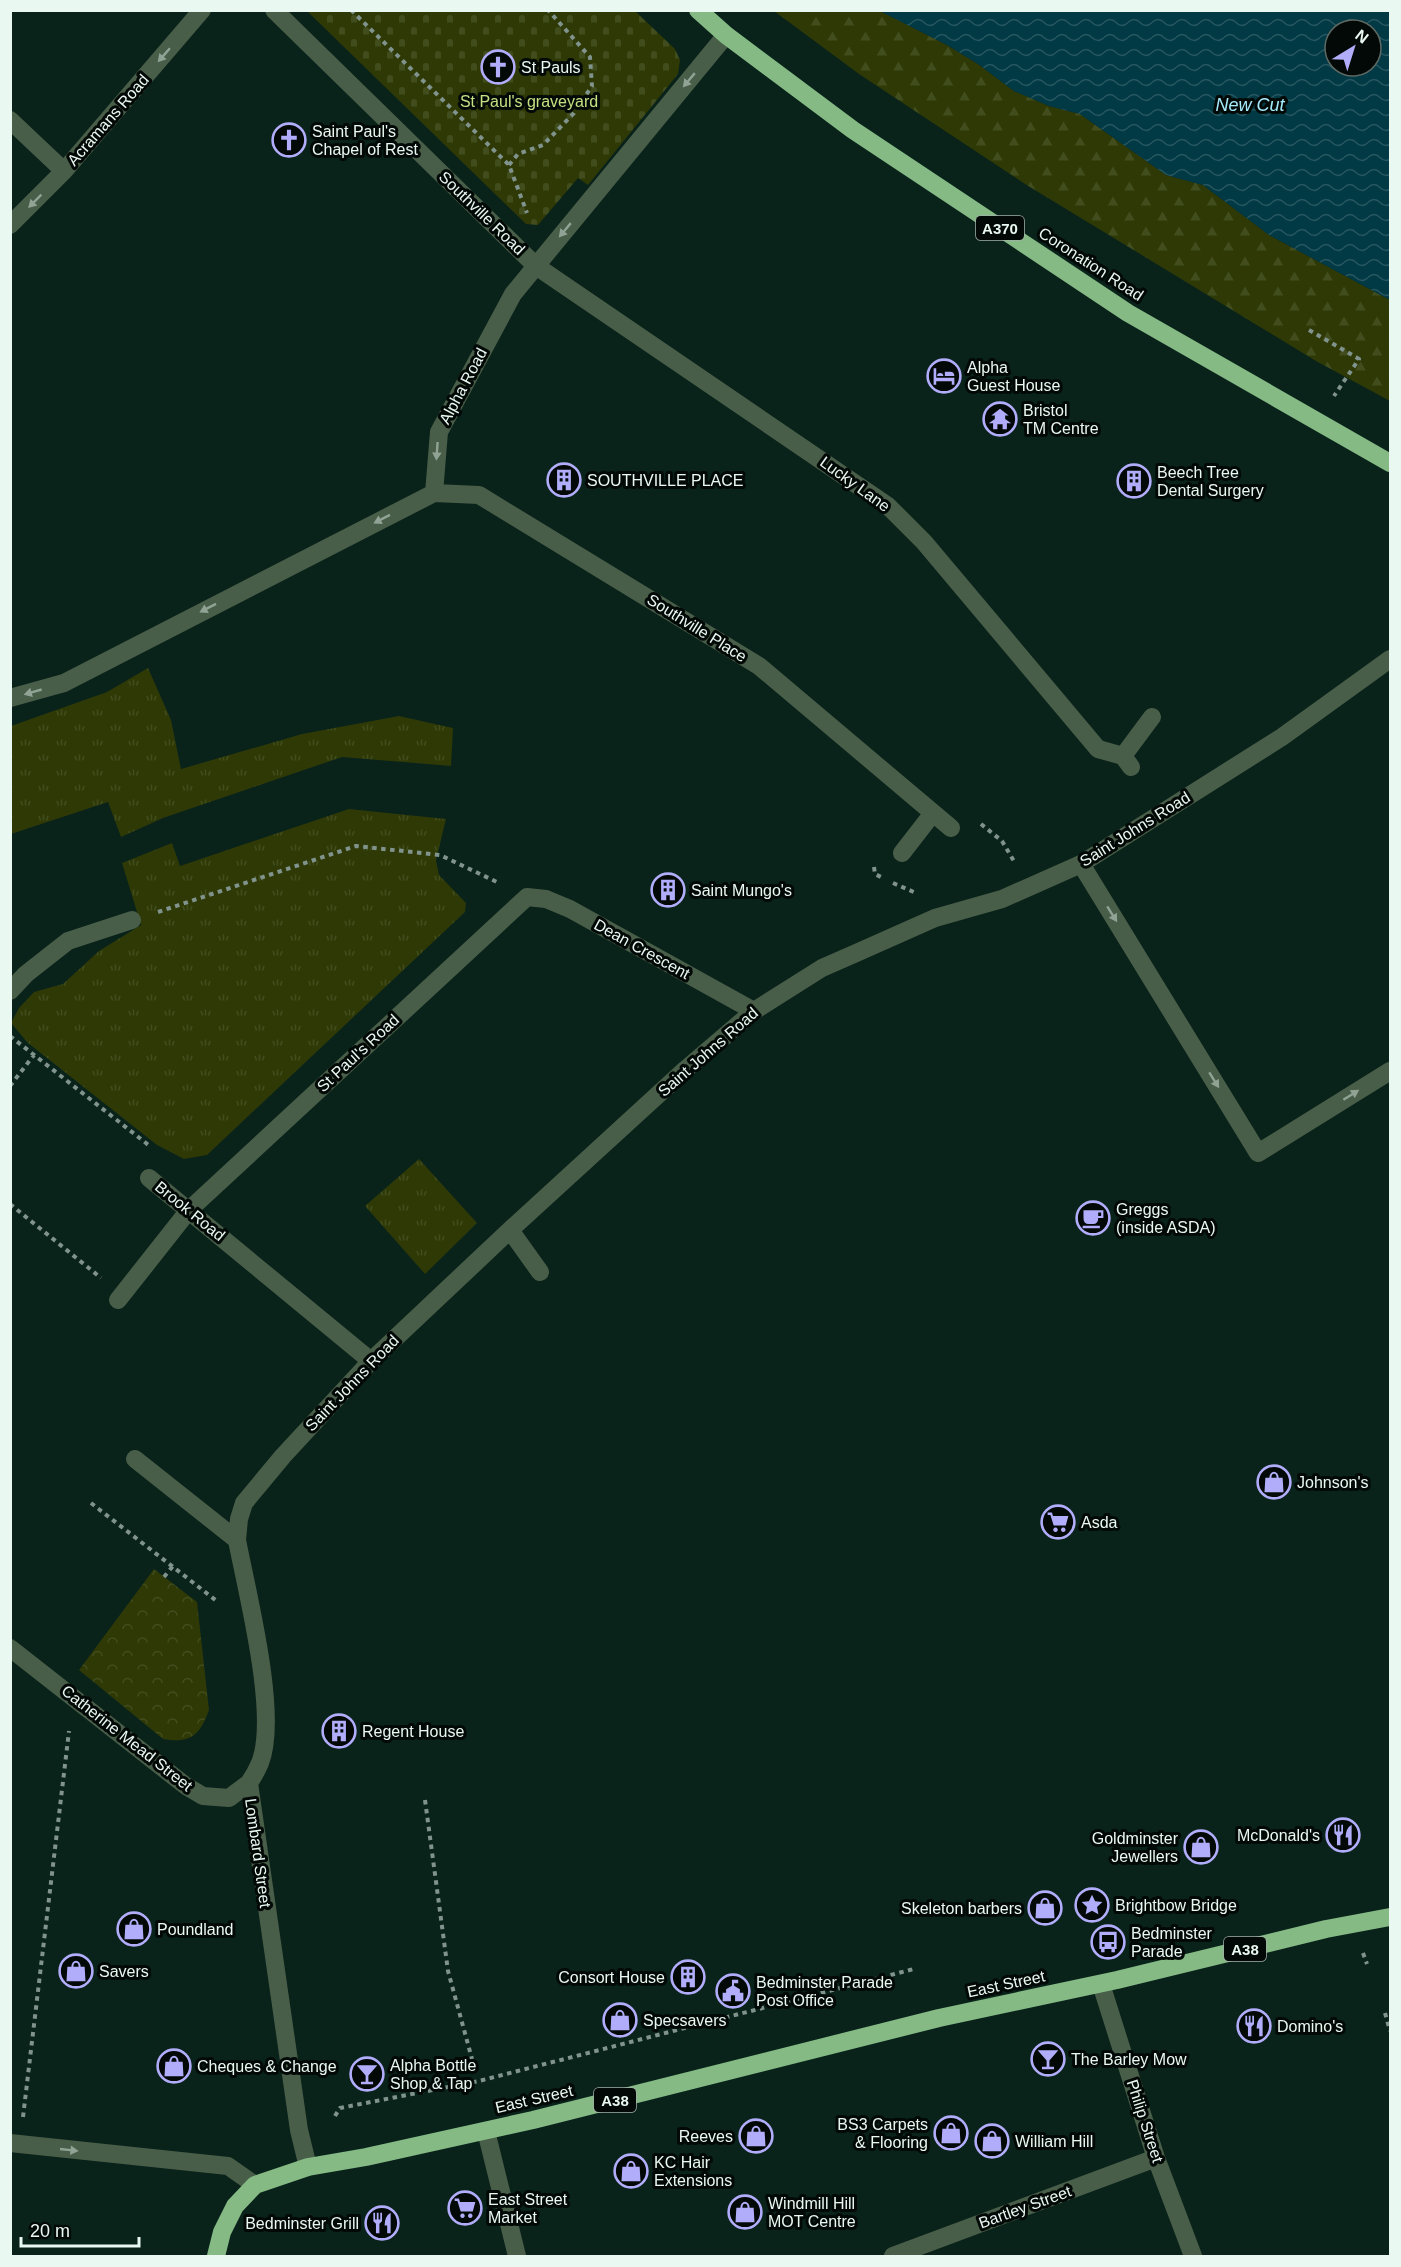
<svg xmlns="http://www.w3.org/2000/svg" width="1401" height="2267" font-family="Helvetica,sans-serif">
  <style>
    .grass { fill: url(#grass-tufts) }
    .forest { fill: url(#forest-firs) }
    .cemetery { fill: url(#cemetery-stones) }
    .park { fill: url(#park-crowns) }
    .water { fill: url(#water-waves); fill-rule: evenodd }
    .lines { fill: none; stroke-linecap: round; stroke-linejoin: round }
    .path { stroke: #80938c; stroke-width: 4; stroke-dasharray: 4.5 4.5; stroke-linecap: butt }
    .minor { stroke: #495e49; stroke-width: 18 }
    .highway { stroke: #85ba85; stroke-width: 18 }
    .oneway { fill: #91a395 }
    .labels { text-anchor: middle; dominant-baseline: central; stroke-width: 6; stroke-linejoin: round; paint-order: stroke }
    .shield { fill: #020906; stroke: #a4b0ab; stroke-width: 1.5 }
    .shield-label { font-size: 15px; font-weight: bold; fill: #eaf8f2 }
    .poi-label { font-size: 16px; fill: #eaf8f2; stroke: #020906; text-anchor: start }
    .park-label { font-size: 16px; fill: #c6e082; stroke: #020906 }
    .street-label { font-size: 16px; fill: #eaf8f2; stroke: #020906 }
    .water-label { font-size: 18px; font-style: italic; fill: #a5ebfd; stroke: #020906 }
  </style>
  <defs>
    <pattern id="grass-tufts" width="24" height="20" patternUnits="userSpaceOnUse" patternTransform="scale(1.5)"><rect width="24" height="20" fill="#2e3906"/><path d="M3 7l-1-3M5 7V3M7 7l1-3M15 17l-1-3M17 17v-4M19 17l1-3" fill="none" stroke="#424d1e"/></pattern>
    <pattern id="forest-firs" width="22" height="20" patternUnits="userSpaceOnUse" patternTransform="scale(1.5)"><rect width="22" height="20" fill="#2e3906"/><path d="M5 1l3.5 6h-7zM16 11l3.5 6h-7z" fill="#424d1e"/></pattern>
    <pattern id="cemetery-stones" width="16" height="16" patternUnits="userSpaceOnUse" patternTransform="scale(1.5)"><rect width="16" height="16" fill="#2e3906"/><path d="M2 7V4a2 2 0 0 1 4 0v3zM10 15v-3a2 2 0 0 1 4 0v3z" fill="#424d1e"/></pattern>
    <pattern id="park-crowns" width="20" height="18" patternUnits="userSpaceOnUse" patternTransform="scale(1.5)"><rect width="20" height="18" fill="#2e3906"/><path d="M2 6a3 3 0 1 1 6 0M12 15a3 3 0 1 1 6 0" fill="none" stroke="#424d1e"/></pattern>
    <pattern id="water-waves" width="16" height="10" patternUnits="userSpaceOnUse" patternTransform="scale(1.5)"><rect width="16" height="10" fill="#013944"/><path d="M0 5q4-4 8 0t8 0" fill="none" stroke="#26565f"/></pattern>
  </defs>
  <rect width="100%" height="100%" fill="#09221a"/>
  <path class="grass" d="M148 668 171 720 181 769 302 734 399 716 453 728 451 766 342 757 163 818 121 837 108 802 11 834V726L107 692Z
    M349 809 446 819 436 860 439 875 466 903 465 912 207 1155 184 1159 157 1145 28 1043 11 1023 19 1008 34 992 63 984 99 951 141 925 122 863 172 843 180 866Z
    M419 1159 477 1223 425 1274 365 1206Z"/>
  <path class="forest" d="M774 11H880L947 45 978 64 1014 91 1049 106 1080 114 1166 175 1203 185 1269 235 1390 300V401L1316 361 1025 184 859 74Z"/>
  <path class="cemetery" d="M307 11H635L675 49 680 60 678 74 588 185 578 178 538 225 526 224Z"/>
  <path class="park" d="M154 1569 197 1602 209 1710C200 1735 190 1744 163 1739L79 1670Z"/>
  <path class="water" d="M880 11H1390V300L1269 235 1203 185 1166 175 1080 114 1049 106 1014 91 978 64 947 45ZM1335 30H1371V66H1335Z"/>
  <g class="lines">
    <path class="path" d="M351 10 509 165 527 213
      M509 165 518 154 543 145 574 113 592 86 590 57 548 10
      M1309 330 1359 359 1334 396
      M981 824 1002 841 1015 863
      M874 867 875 874 883 878
      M893 883 916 893
      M158 912 356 846 440 855 499 883
      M10 1036 151 1147
      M10 1086 34 1055
      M10 1204 101 1278
      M91 1503 218 1602
      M164 1577 173 1566
      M425 1800 448 1971 472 2059
      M1363 1953 1367 1964
      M1385 2013 1390 2031
      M335 2116 340 2108 479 2081 914 1969
      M23 2117 69 1731"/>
    <path class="minor" d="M274 10 536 266 888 506 924 542 1098 749 1123 756 1131 767
      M10 120 64 171
      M10 225 64 171 202 10
      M434 493 439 432 513 294 726 35
      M10 698 64 683 434 493 479 495 759 666 951 828
      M1123 756 1152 717
      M902 853 933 813
      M1081 864 1258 1153 1390 1071
      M10 991 26 974 68 941 132 920
      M149 1178 371 1361
      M510 1230 540 1272
      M118 1300 189 1210 527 897 546 899 570 909 754 1011
      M135 1459 237 1540
      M10 1648 186 1786 203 1796 229 1798 249 1783
      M1101 1984 1156 2158 1193 2256
      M486 2131 517 2256
      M10 2143 228 2166 255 2185
      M308 2167 299 2130 249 1783C253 1777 257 1770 260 1763 279 1715 247 1593 237 1540L239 1519 244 1503 283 1456 371 1361 510 1230 686 1069 754 1011 822 968 854 954 935 918 1002 899 1081 864 1282 737 1390 659
      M893 2256 1156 2158"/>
    <path class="highway" d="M698 10 726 35 853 130 1128 313 1390 463
      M216 2256 222 2232 235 2206 255 2185 308 2167 366 2157 533 2120 939 2018 1117 1980 1326 1929 1390 1917"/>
  </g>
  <defs><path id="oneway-solid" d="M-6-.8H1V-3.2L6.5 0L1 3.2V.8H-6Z" transform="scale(1.5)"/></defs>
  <g class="oneway">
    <use href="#oneway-solid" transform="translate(164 55) rotate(131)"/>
    <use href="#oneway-solid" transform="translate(689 80) rotate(130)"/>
    <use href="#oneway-solid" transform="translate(35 201) rotate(135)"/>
    <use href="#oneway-solid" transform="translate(565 230) rotate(130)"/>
    <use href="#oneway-solid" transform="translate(437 451) rotate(94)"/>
    <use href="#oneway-solid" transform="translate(382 519) rotate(153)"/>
    <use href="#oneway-solid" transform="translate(208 608) rotate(153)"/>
    <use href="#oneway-solid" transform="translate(33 692) rotate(164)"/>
    <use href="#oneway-solid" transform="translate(1112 914) rotate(58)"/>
    <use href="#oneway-solid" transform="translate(1214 1080) rotate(58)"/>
    <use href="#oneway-solid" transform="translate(1351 1095) rotate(-32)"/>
    <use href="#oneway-solid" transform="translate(69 2150) rotate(6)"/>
  </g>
  <defs>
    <symbol id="church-ring" viewBox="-11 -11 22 22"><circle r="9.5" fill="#020906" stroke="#b1adfa" stroke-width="1.5"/><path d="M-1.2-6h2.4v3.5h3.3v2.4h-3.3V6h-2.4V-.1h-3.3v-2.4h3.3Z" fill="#b1adfa"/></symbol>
    <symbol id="hotel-ring" viewBox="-11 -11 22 22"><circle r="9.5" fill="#020906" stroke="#b1adfa" stroke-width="1.5"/><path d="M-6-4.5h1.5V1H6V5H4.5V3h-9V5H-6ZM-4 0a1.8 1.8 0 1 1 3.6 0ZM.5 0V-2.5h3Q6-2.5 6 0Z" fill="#b1adfa"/></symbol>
    <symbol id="temple-ring" viewBox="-11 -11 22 22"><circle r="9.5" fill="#020906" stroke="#b1adfa" stroke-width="1.5"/><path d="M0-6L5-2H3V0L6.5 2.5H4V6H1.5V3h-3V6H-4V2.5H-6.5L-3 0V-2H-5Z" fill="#b1adfa"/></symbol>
    <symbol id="building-ring" viewBox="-11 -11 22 22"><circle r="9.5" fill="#020906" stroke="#b1adfa" stroke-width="1.5"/><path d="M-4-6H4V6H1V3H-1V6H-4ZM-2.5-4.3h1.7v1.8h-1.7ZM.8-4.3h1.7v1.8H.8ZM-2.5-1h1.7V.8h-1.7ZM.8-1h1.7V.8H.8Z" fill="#b1adfa"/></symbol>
    <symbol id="cafe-ring" viewBox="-11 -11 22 22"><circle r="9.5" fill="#020906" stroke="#b1adfa" stroke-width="1.5"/><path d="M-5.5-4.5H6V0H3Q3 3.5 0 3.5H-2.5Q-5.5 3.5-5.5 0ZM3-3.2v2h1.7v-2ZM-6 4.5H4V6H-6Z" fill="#b1adfa"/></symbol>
    <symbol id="shop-ring" viewBox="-11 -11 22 22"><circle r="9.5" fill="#020906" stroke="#b1adfa" stroke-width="1.5"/><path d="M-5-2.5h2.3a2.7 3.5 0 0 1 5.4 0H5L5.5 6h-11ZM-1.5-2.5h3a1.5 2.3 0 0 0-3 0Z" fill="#b1adfa"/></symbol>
    <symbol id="supermarket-ring" viewBox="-11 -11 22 22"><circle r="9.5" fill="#020906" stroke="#b1adfa" stroke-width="1.5"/><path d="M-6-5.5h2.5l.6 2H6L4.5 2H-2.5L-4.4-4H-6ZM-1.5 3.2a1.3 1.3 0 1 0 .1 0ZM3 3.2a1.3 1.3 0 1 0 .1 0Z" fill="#b1adfa"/></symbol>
    <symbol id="restaurant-ring" viewBox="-11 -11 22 22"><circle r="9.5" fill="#020906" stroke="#b1adfa" stroke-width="1.5"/><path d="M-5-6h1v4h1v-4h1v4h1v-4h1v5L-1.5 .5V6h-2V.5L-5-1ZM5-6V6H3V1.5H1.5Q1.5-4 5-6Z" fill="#b1adfa"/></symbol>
    <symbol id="sight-ring" viewBox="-11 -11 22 22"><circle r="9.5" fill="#020906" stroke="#b1adfa" stroke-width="1.5"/><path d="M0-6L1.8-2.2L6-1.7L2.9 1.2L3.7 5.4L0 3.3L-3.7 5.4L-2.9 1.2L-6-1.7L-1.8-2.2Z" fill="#b1adfa"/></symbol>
    <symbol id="bus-ring" viewBox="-11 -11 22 22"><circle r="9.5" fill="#020906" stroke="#b1adfa" stroke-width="1.5"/><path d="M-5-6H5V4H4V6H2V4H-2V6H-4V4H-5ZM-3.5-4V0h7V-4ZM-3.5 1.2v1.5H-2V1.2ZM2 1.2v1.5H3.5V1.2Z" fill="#b1adfa"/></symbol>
    <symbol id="civic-ring" viewBox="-11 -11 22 22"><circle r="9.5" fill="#020906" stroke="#b1adfa" stroke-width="1.5"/><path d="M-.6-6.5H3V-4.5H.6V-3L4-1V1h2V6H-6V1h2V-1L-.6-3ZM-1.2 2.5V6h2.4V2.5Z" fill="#b1adfa"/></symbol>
    <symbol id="bar-ring" viewBox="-11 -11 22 22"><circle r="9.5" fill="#020906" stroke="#b1adfa" stroke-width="1.5"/><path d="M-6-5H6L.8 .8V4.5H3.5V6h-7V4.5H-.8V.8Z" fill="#b1adfa"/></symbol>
  </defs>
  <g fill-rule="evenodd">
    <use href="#church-ring" x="479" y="48" width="38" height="38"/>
    <use href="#church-ring" x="270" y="121" width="38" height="38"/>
    <use href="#hotel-ring" x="925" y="357" width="38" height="38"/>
    <use href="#temple-ring" x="981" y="400" width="38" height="38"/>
    <use href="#building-ring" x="545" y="461" width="38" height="38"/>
    <use href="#building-ring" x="1115" y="462" width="38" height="38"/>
    <use href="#building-ring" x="649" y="871" width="38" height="38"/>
    <use href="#cafe-ring" x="1074" y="1199" width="38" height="38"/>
    <use href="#shop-ring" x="1255" y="1463" width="38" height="38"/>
    <use href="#supermarket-ring" x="1039" y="1503" width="38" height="38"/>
    <use href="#building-ring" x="320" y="1712" width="38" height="38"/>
    <use href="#restaurant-ring" x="1324" y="1816" width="38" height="38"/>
    <use href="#shop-ring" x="1182" y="1828" width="38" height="38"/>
    <use href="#sight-ring" x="1073" y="1886" width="38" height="38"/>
    <use href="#shop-ring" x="1026" y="1889" width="38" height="38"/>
    <use href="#shop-ring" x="115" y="1910" width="38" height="38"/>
    <use href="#bus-ring" x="1089" y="1923" width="38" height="38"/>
    <use href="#shop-ring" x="57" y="1952" width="38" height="38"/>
    <use href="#building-ring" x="669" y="1958" width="38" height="38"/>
    <use href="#civic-ring" x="714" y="1972" width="38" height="38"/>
    <use href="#shop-ring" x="601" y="2001" width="38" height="38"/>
    <use href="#restaurant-ring" x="1235" y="2007" width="38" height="38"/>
    <use href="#bar-ring" x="1029" y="2040" width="38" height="38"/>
    <use href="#shop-ring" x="155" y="2047" width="38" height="38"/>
    <use href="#bar-ring" x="348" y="2055" width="38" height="38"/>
    <use href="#shop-ring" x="932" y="2114" width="38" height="38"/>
    <use href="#shop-ring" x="737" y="2117" width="38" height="38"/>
    <use href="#shop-ring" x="973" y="2122" width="38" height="38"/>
    <use href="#shop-ring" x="612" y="2152" width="38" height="38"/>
    <use href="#supermarket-ring" x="446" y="2189" width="38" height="38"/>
    <use href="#shop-ring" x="726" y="2193" width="38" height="38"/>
    <use href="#restaurant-ring" x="363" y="2204" width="38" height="38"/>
  </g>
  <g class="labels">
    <g class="shield">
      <rect x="976" y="216" width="48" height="24" rx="4.5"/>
      <rect x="1224" y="1937" width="42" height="24" rx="4.5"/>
      <rect x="594" y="2088" width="42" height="24" rx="4.5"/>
    </g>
    <g class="shield-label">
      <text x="1000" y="228">A370</text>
      <text x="1245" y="1949">A38</text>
      <text x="615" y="2100">A38</text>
    </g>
    <g class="poi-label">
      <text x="521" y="67">St Pauls</text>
      <text x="312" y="131">Saint Paul's<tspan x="312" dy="18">Chapel of Rest</tspan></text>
      <text x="967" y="367">Alpha<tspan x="967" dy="18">Guest House</tspan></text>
      <text x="1023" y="410">Bristol<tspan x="1023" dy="18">TM Centre</tspan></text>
      <text x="1157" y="472">Beech Tree<tspan x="1157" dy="18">Dental Surgery</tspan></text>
      <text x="587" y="480">SOUTHVILLE PLACE</text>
      <text x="691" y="890">Saint Mungo's</text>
      <text x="1116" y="1209">Greggs<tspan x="1116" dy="18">(inside ASDA)</tspan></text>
      <text x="1297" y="1482">Johnson's</text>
      <text x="1081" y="1522">Asda</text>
      <text x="362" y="1731">Regent House</text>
      <text x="1320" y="1835" text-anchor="end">McDonald's</text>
      <text x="1178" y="1838" text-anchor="end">Goldminster<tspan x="1178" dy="18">Jewellers</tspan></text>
      <text x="1115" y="1905">Brightbow Bridge</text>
      <text x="1022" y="1908" text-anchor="end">Skeleton barbers</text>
      <text x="157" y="1929">Poundland</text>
      <text x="1131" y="1933">Bedminster<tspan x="1131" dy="18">Parade</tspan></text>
      <text x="99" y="1971">Savers</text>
      <text x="665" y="1977" text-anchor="end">Consort House</text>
      <text x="756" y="1982">Bedminster Parade<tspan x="756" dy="18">Post Office</tspan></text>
      <text x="643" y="2020">Specsavers</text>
      <text x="1277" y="2026">Domino's</text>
      <text x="1071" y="2059">The Barley Mow</text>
      <text x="390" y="2065">Alpha Bottle<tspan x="390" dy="18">Shop &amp; Tap</tspan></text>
      <text x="197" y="2066">Cheques &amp; Change</text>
      <text x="928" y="2124" text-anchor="end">BS3 Carpets<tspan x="928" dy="18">&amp; Flooring</tspan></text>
      <text x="733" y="2136" text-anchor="end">Reeves</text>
      <text x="1015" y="2141">William Hill</text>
      <text x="654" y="2162">KC Hair<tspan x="654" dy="18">Extensions</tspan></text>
      <text x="488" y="2199">East Street<tspan x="488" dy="18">Market</tspan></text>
      <text x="768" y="2203">Windmill Hill<tspan x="768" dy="18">MOT Centre</tspan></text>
      <text x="359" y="2223" text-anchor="end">Bedminster Grill</text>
    </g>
    <g class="park-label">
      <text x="529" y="101">St Paul's graveyard</text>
    </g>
    <g class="street-label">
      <text transform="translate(108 120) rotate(-49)">Acramans Road</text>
      <text transform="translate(482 213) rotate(44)">Southville Road</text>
      <text transform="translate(1091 264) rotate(33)">Coronation Road</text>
      <text transform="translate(463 386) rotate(-62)">Alpha Road</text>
      <text transform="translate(855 484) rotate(36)">Lucky Lane</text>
      <text transform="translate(697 628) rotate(32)">Southville Place</text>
      <text transform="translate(1135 829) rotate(-32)">Saint Johns Road</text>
      <text transform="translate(642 949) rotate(29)">Dean Crescent</text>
      <text transform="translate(708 1052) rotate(-41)">Saint Johns Road</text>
      <text transform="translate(358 1053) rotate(-43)">St Paul's Road</text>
      <text transform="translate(190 1211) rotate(39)">Brook Road</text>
      <text transform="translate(352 1383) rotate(-46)">Saint Johns Road</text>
      <text transform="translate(127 1738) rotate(38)">Catherine Mead Street</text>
      <text transform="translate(258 1853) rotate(82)">Lombard Street</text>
      <text transform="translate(1006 1984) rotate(-12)">East Street</text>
      <text transform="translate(534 2099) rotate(-13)">East Street</text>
      <text transform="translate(1145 2121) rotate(72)">Philip Street</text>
      <text transform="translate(1025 2207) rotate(-20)">Bartley Street</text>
    </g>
    <g class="water-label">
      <text x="1250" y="105">New Cut</text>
    </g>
  </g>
  <rect width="1401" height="2267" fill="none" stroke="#eaf8f2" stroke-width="24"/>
  <g transform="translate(1353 48) rotate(38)"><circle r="28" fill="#020906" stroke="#5f6964" stroke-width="1.5"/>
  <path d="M0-4.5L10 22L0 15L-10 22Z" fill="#b1adfa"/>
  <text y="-9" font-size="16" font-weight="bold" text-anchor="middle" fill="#eaf8f2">N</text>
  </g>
  <path d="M21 2237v9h118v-9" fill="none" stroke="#eaf8f2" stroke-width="3"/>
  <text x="30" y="2237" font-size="18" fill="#eaf8f2" stroke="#020906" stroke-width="4.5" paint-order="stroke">20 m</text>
</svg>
